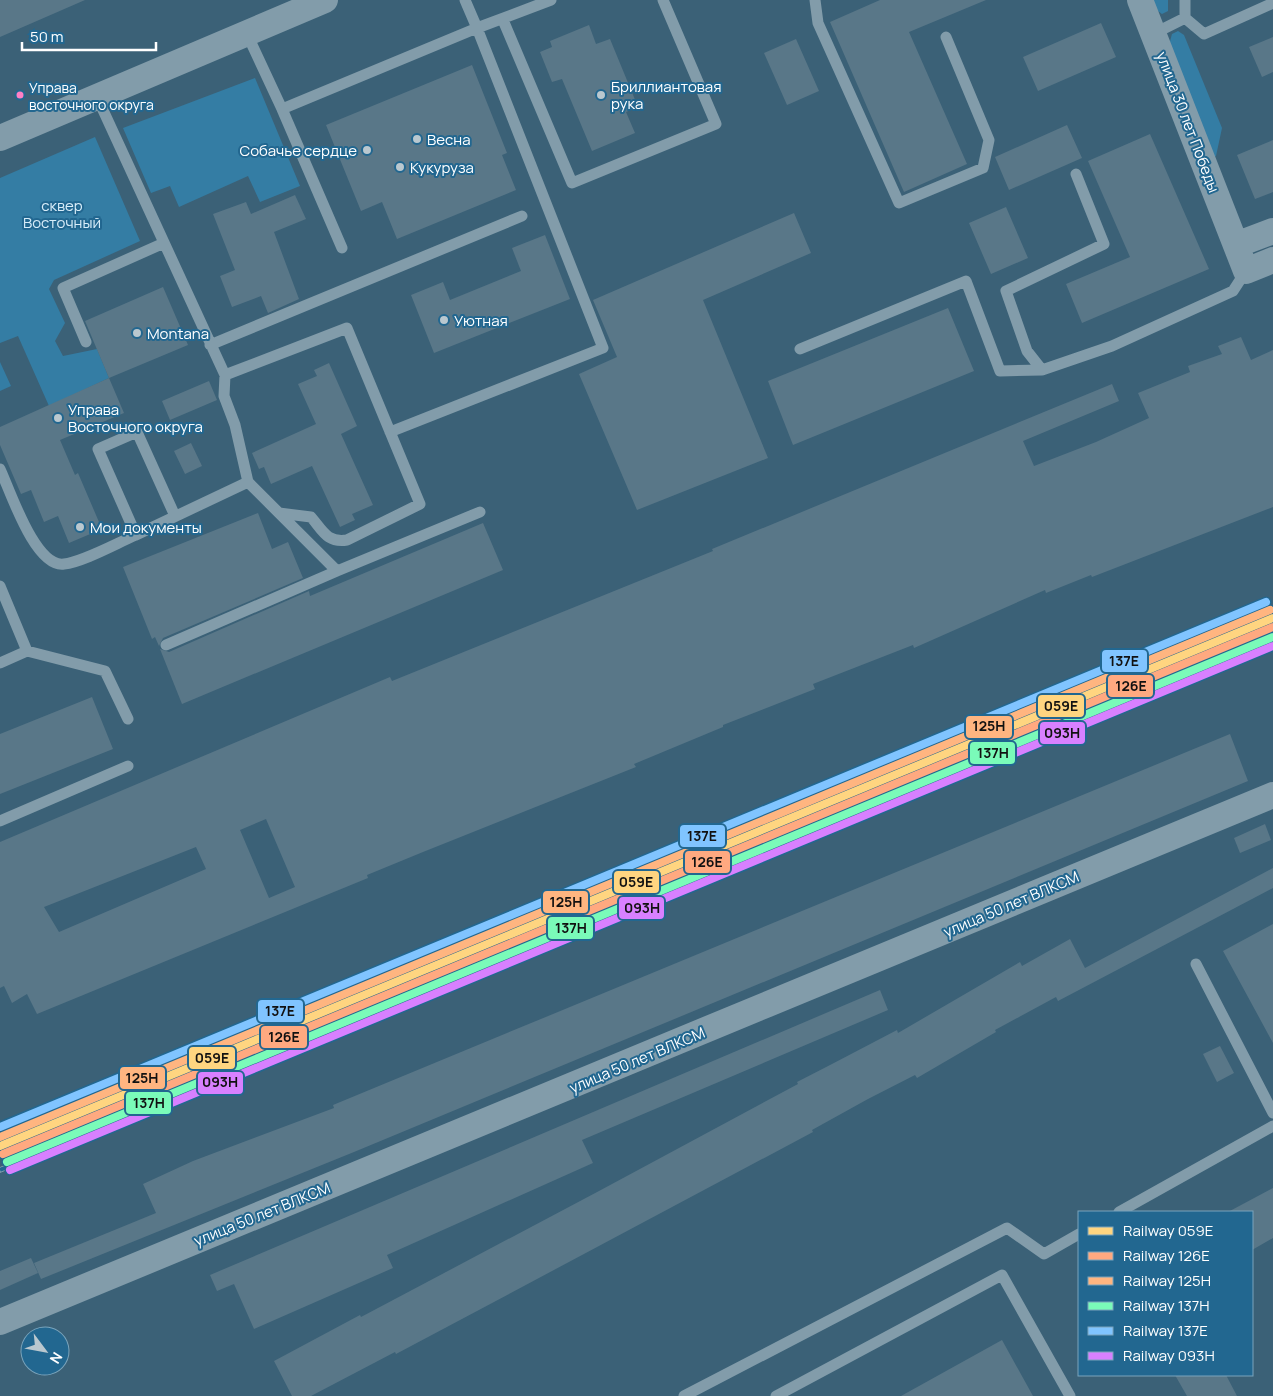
<svg xmlns="http://www.w3.org/2000/svg" width="1273" height="1396" font-family="Manrope,sans-serif">
  <style>
    .green { fill: #347da4 }
    .building { fill: #597788; fill-rule: evenodd }
    .lines { fill: none; stroke-linecap: round; stroke-linejoin: round }
    .service { stroke: #829caa; stroke-width: 11 }
    .tertiary { stroke: #829caa; stroke-width: 26 }
    .rail-casing { stroke: #8fa5b2; stroke-width: 5.5 }
    .rail { stroke: #226790; stroke-width: 4; stroke-dasharray: 11; stroke-linecap: butt }
    .rail-1-casing { stroke: #226790; stroke-width: 11 }
    .rail-2-casing { stroke: #226790; stroke-width: 11 }
    .rail-3-casing { stroke: #226790; stroke-width: 11 }
    .rail-4-casing { stroke: #226790; stroke-width: 11 }
    .rail-5-casing { stroke: #226790; stroke-width: 11 }
    .rail-6-casing { stroke: #226790; stroke-width: 11 }
    .rail-1 { stroke: #ffd580; stroke-width: 8 }
    .rail-2 { stroke: #ffa980; stroke-width: 8 }
    .rail-3 { stroke: #ffb580; stroke-width: 8 }
    .rail-4 { stroke: #7afbb9; stroke-width: 8 }
    .rail-5 { stroke: #80c4ff; stroke-width: 8 }
    .rail-6 { stroke: #d880ff; stroke-width: 8 }
    .bus-dot { fill: #ff80c5; stroke: #226790; stroke-width: 2 }
    .poi-dot { fill: #bac8cf; stroke: #226790; stroke-width: 2 }
    .labels { text-anchor: middle; dominant-baseline: central; stroke-width: 4; stroke-linejoin: round; paint-order: stroke }
    .bus-label { font-size: 14px; fill: #fff; stroke: #226790; text-anchor: start }
    .poi-label { font-size: 15px; fill: #fff; stroke: #226790; text-anchor: start }
    .street-label { font-size: 15px; fill: #fff; stroke: #226790 }
    .park-label { font-size: 15px; fill: #d8edf9; stroke: #226790 }
    .line-badge { stroke: #226790; stroke-width: 2 }
    .pale-badge-label { font-size: 14px; text-anchor: middle; font-weight: bold; fill: #111 }
  </style>
  <rect width="100%" height="100%" fill="#3b6177"/>
  <path class="green" d="M1152 0H1168V11L1162 14 1155 9Z
    M1178 31 1184 35 1222 128 1216 156 1209 161 1169 45 1172 34Z
    M255 78 300 186 260 202 248 176 179 207 170 186 151 193 123 128Z
    M95 137 140 241 54 280 49 289 65 323 55 341 63 356 97 349 109 378 49 406 18 336 0 343V178Z
    M0 362 11 386 0 391Z"/>
  <path class="building" d="M0 0H85L0 37Z
    M880 0H986L909 32 967 164 904 192 830 22Z
    M1101 23 1116 57 1038 91 1023 57Z
    M589 25 596 44 610 39 638 107 626 112 635 133 592 151 562 79 552 82 540 52 552 47 550 41Z
    M1273 37V72L1262 77 1249 47Z
    M796 39 819 91 787 105 764 53Z
    M472 65 507 153 502 155 516 190 397 239 382 202 361 211 326 125Z
    M1067 125 1082 158 1009 190 995 157Z
    M1150 134 1209 269 1082 323 1066 284 1130 257 1088 161Z
    M1273 140V192L1255 199 1237 155Z
    M295 195 306 219 274 232 299 299 268 313 261 296 232 307 220 276 235 270 213 214 246 202 251 214Z
    M1006 207 1028 258 991 274 969 223Z
    M794 213 811 253 703 300 768 458 637 510 579 374 617 357 593 300Z
    M545 235 570 299 434 353 411 295 443 282 450 300 521 271 512 248Z
    M163 287 188 345 109 378 85 321Z
    M948 308 974 371 793 445 768 381Z
    M1241 337 1251 360 1273 350V507L1092 577 1091 575 1046 593 1045 590 914 648 913 645 813 684 815 689 723 725V727L634 764 636 767 423 852 367 875 368 878 37 1014 27 994 12 1003 4 986 0 988V842L390 677 392 681 713 551 712 549 1112 384 1119 401 1023 441 1034 466 1096 442 1149 418 1138 393 1190 372 1188 366 1222 354 1218 346ZM266 819 295 887 269 898 240 830ZM196 847 206 869 59 932 44 907Z
    M329 363 357 426 341 434 373 505 352 514 355 520 340 527 312 466 271 484 264 467 259 469 252 453 316 424 298 384 317 376 314 370Z
    M109 378 124 413 60 440 75 475 78 473 102 529 69 543 58 516 44 522 31 490 21 494 0 445V427Z
    M209 381 217 400 170 420 162 401Z
    M191 443 202 466 185 474 174 451Z
    M258 513 272 549 288 542 303 578 163 638 159 646 155 637 152 639 123 567Z
    M483 523 503 570 182 704 160 649 169 652 309 591 310 596Z
    M92 697 113 749 0 794V734Z
    M1230 734 1248 781 354 1152 41 1279 34 1263 156 1213 143 1184 193 1161 334 1108 333 1105Z
    M1265 824 1271 840 1240 853 1234 838Z
    M1273 868V888L1058 1001 1056 997 995 1030 996 1032 917 1078 915 1075 868 1099 812 1130 813 1132 445 1328 396 1354 395 1352 311 1396H292L274 1361 360 1315 361 1317 599 1191 798 1084 797 1082 832 1064 897 1030 898 1033 1020 962 1022 966 1070 939 1085 968Z
    M1273 924V1043L1223 951Z
    M880 990 888 1010 582 1140 593 1163 387 1255 393 1268 254 1329 234 1284 217 1291 210 1275Z
    M1220 1046 1234 1073 1217 1082 1203 1054Z
    M1273 1188V1238L1252 1250V1212H1228Z
    M31 1258 38 1273 0 1290V1271Z
    M1002 1340 1033 1396H901Z
    M1175 1375H1226L1237 1396H1187Z"/>
  <g class="lines">
    <path class="service" d="M815 0 818 23 899 203 983 168 989 140 946 37
      M1185 18 1204 34 1273 3
      M1185 18V0
      M503 20 572 183 716 124 663 0
      M247 34 282 109 477 28 465 0
      M1153 34 1185 18
      M97 97 225 375 224 396 235 425 248 482 136 535
      M282 109 342 248
      M86 342 63 288 164 243
      M210 345 522 216
      M800 349 966 281 1000 371 1042 370 1112 346 1233 291 1246 271
      M1042 370 1027 351 1006 291 1104 244 1076 174
      M225 375 347 328 420 504 347 540C327 543 323 531 311 517L279 513
      M390 432 603 348 477 28 551 0
      M0 469C10 490 35 568 64 564 83 562 117 543 136 535L98 449 137 432 175 516
      M337 571 480 512
      M0 586 27 651 105 671 128 719
      M166 645 337 571 248 482
      M0 663 27 651
      M0 821 128 766
      M1196 964 1273 1113
      M1119 1212 1273 1126
      M684 1396 1007 1228 1044 1254 1079 1234
      M776 1396 1002 1275 1070 1396"/>
    <path class="tertiary" d="M1140 0 1246 271 1273 260
      M0 138 325 0
      M1236 245 1273 231
      M0 1322 1273 795"/>
    <defs>
      <path id="rail" d="M0 1170 1273 637"/>
    </defs>
    <use href="#rail" class="rail-casing"/>
    <use href="#rail" class="rail"/>
    <defs>
      <path id="rail-1" d="M0 1146 1273 618"/>
      <path id="rail-2" d="M3 1154 1273 627"/>
      <path id="rail-3" d="M0 1137 1270 610"/>
      <path id="rail-4" d="M7 1162 1273 637"/>
      <path id="rail-5" d="M0 1127 1266 602"/>
      <path id="rail-6" d="M10 1170 1273 646"/>
    </defs>
    <use href="#rail-1" class="rail-1-casing"/>
    <use href="#rail-2" class="rail-2-casing"/>
    <use href="#rail-3" class="rail-3-casing"/>
    <use href="#rail-4" class="rail-4-casing"/>
    <use href="#rail-5" class="rail-5-casing"/>
    <use href="#rail-6" class="rail-6-casing"/>
    <use href="#rail-1" class="rail-1"/>
    <use href="#rail-2" class="rail-2"/>
    <use href="#rail-3" class="rail-3"/>
    <use href="#rail-4" class="rail-4"/>
    <use href="#rail-5" class="rail-5"/>
    <use href="#rail-6" class="rail-6"/>
  </g>
  <circle class="bus-dot" cx="20" cy="95" r="4.5"/>
  <g class="poi-dot">
    <circle cx="601" cy="95" r="5"/>
    <circle cx="417" cy="139" r="5"/>
    <circle cx="367" cy="150" r="5"/>
    <circle cx="400" cy="167" r="5"/>
    <circle cx="444" cy="320" r="5"/>
    <circle cx="137" cy="333" r="5"/>
    <circle cx="58" cy="418" r="5"/>
    <circle cx="80" cy="527" r="5"/>
  </g>
  <g class="labels">
    <g class="bus-label">
      <text x="29" y="87">Управа<tspan x="29" dy="17">восточного округа</tspan></text>
    </g>
    <g class="poi-label">
      <text x="611" y="86">Бриллиантовая<tspan x="611" dy="17">рука</tspan></text>
      <text x="427" y="139">Весна</text>
      <text x="357" y="150" text-anchor="end">Собачье сердце</text>
      <text x="410" y="167">Кукуруза</text>
      <text x="454" y="320">Уютная</text>
      <text x="147" y="333">Montana</text>
      <text x="68" y="409">Управа<tspan x="68" dy="17">Восточного округа</tspan></text>
      <text x="90" y="527">Мои документы</text>
    </g>
    <g class="street-label">
      <text transform="translate(1188 122) rotate(69)">улица 30 лет Победы</text>
      <text transform="translate(1011 904) rotate(-23)">улица 50 лет ВЛКСМ</text>
      <text transform="translate(637 1060) rotate(-23)">улица 50 лет ВЛКСМ</text>
      <text transform="translate(262 1214) rotate(-22)">улица 50 лет ВЛКСМ</text>
    </g>
    <g class="park-label">
      <text x="62" y="205">сквер<tspan x="62" dy="17">Восточный</tspan></text>
    </g>
  </g>
  <g class="line-badge">
    <rect x="1101" y="649" width="47" height="24" rx="5" fill="#80c4ff"/>
    <rect x="1107" y="674" width="47" height="24" rx="5" fill="#ffa980"/>
    <rect x="1037" y="694" width="48" height="24" rx="5" fill="#ffd580"/>
    <rect x="965" y="715" width="48" height="24" rx="5" fill="#ffb580"/>
    <rect x="1039" y="721" width="47" height="24" rx="5" fill="#d880ff"/>
    <rect x="969" y="741" width="47" height="24" rx="5" fill="#7afbb9"/>
    <rect x="679" y="824" width="47" height="24" rx="5" fill="#80c4ff"/>
    <rect x="684" y="850" width="47" height="24" rx="5" fill="#ffa980"/>
    <rect x="613" y="870" width="47" height="24" rx="5" fill="#ffd580"/>
    <rect x="542" y="890" width="47" height="24" rx="5" fill="#ffb580"/>
    <rect x="618" y="896" width="47" height="24" rx="5" fill="#d880ff"/>
    <rect x="547" y="916" width="47" height="24" rx="5" fill="#7afbb9"/>
    <rect x="257" y="999" width="47" height="24" rx="5" fill="#80c4ff"/>
    <rect x="260" y="1025" width="48" height="24" rx="5" fill="#ffa980"/>
    <rect x="188" y="1046" width="48" height="24" rx="5" fill="#ffd580"/>
    <rect x="119" y="1066" width="47" height="24" rx="5" fill="#ffb580"/>
    <rect x="197" y="1071" width="47" height="24" rx="5" fill="#d880ff"/>
    <rect x="125" y="1091" width="47" height="24" rx="5" fill="#7afbb9"/>
  </g>
  <g class="pale-badge-label">
    <text x="1124" y="666">137Е</text>
    <text x="1131" y="691">126Е</text>
    <text x="1061" y="711">059Е</text>
    <text x="989" y="731">125Н</text>
    <text x="1062" y="738">093Н</text>
    <text x="993" y="758">137Н</text>
    <text x="702" y="841">137Е</text>
    <text x="707" y="867">126Е</text>
    <text x="636" y="887">059Е</text>
    <text x="566" y="907">125Н</text>
    <text x="642" y="913">093Н</text>
    <text x="571" y="933">137Н</text>
    <text x="280" y="1016">137Е</text>
    <text x="284" y="1042">126Е</text>
    <text x="212" y="1063">059Е</text>
    <text x="142" y="1083">125Н</text>
    <text x="220" y="1087">093Н</text>
    <text x="149" y="1108">137Н</text>
  </g>
  <rect x="1078" y="1211" width="175" height="165" fill="#226790" stroke="#7aa4bc"/>
  <rect x="1088" y="1227" width="25" height="8" fill="#ffd580" stroke="#7aa4bc"/>
  <text x="1123" y="1236" font-size="15" fill="#ffffff">Railway 059Е</text>
  <rect x="1088" y="1252" width="25" height="8" fill="#ffa980" stroke="#7aa4bc"/>
  <text x="1123" y="1261" font-size="15" fill="#ffffff">Railway 126Е</text>
  <rect x="1088" y="1277" width="25" height="8" fill="#ffb580" stroke="#7aa4bc"/>
  <text x="1123" y="1286" font-size="15" fill="#ffffff">Railway 125Н</text>
  <rect x="1088" y="1302" width="25" height="8" fill="#7afbb9" stroke="#7aa4bc"/>
  <text x="1123" y="1311" font-size="15" fill="#ffffff">Railway 137Н</text>
  <rect x="1088" y="1327" width="25" height="8" fill="#80c4ff" stroke="#7aa4bc"/>
  <text x="1123" y="1336" font-size="15" fill="#ffffff">Railway 137Е</text>
  <rect x="1088" y="1352" width="25" height="8" fill="#d880ff" stroke="#7aa4bc"/>
  <text x="1123" y="1361" font-size="15" fill="#ffffff">Railway 093Н</text>
  <g transform="translate(45 1351) rotate(122)"><circle r="24" fill="#226790" stroke="#7aa4bc"/>
  <path d="M0-4L9 19L0 12L-9 19Z" fill="#bac8cf"/>
  <text y="-8" font-size="14" font-weight="bold" text-anchor="middle" fill="#ffffff">N</text>
  </g>
  <path d="M22 42v8h134v-8" fill="none" stroke="#ffffff" stroke-width="2.5"/>
  <text x="30" y="42" font-size="15" fill="#ffffff" stroke="#226790" stroke-width="4" paint-order="stroke">50 m</text>
</svg>
